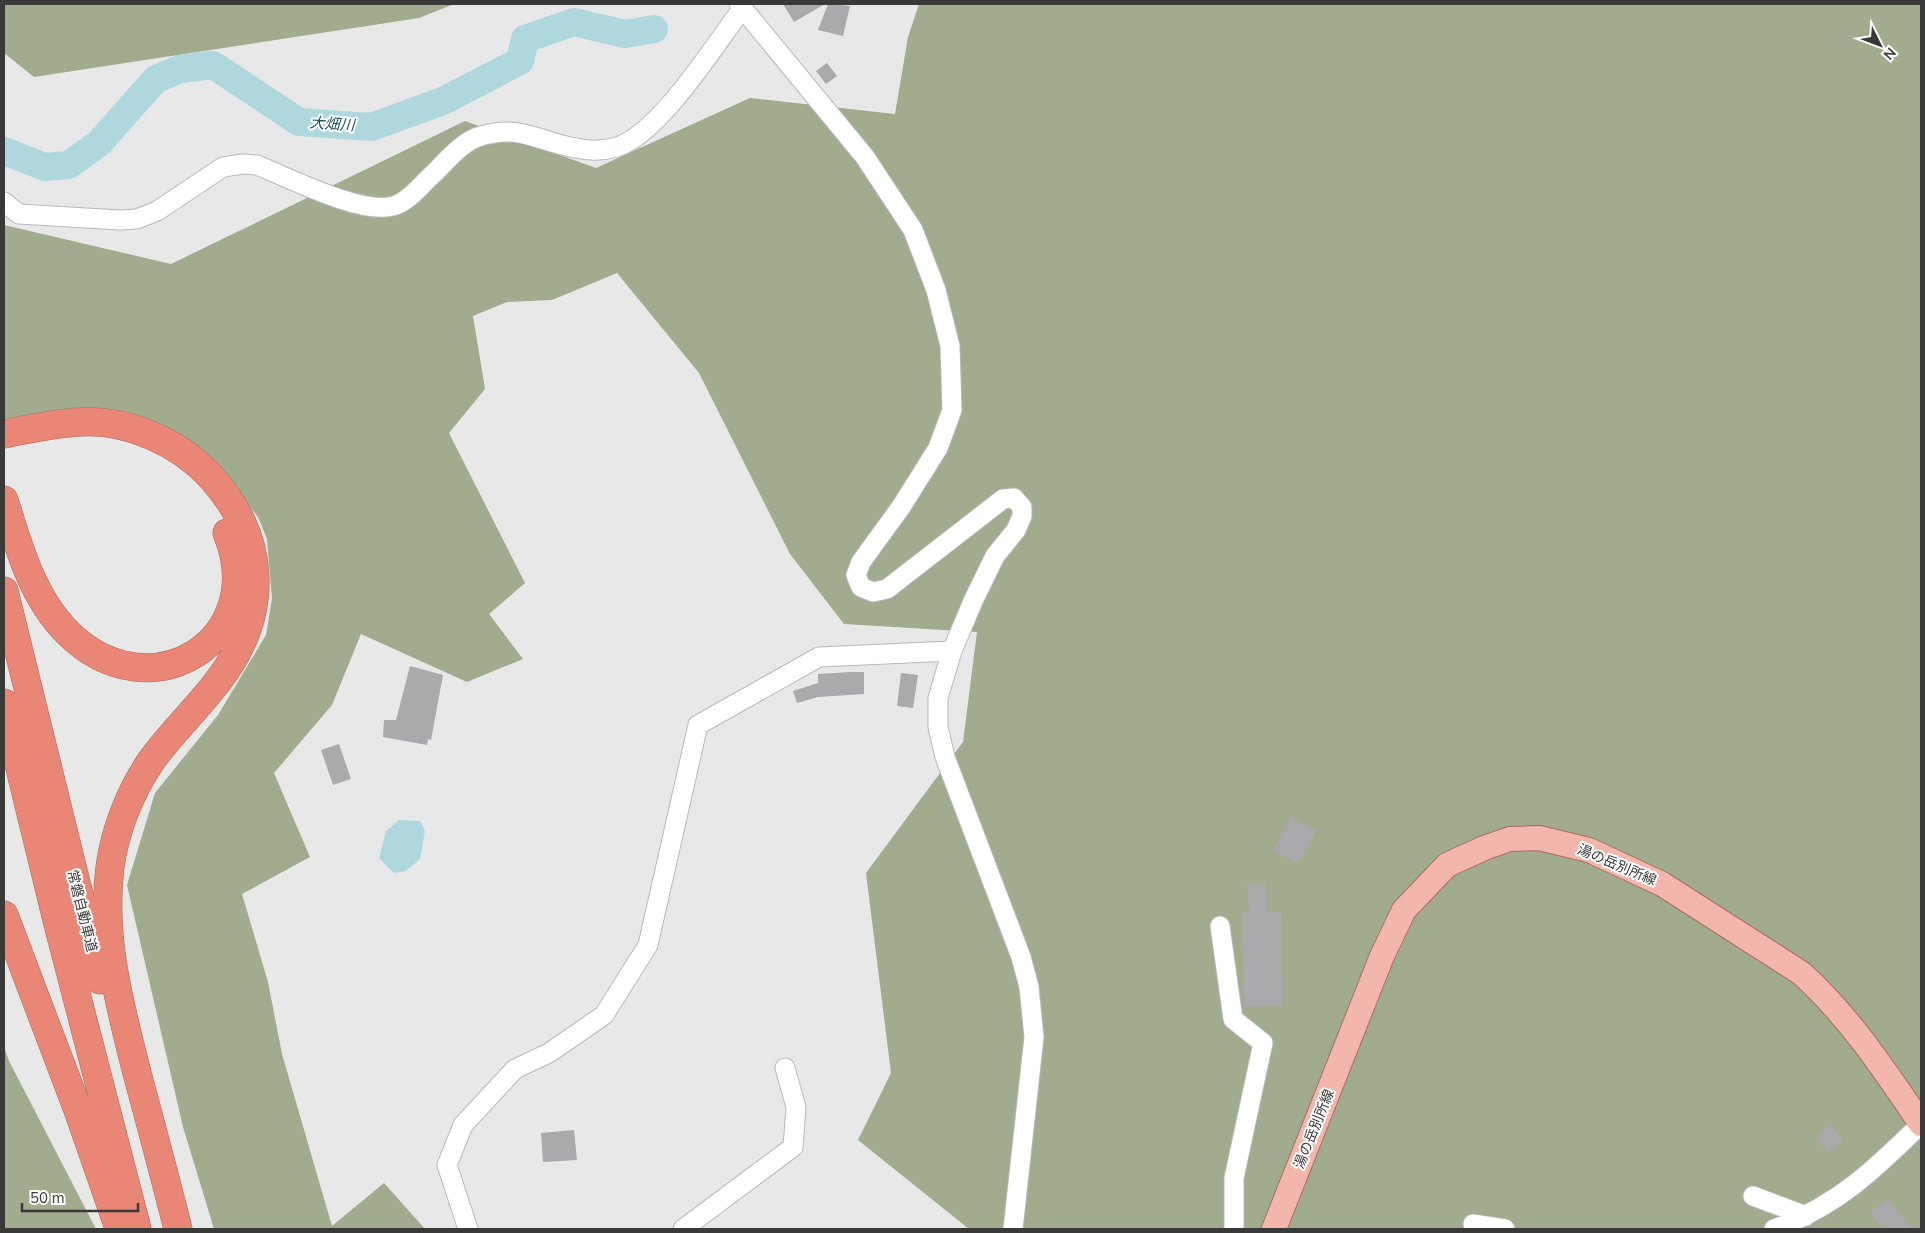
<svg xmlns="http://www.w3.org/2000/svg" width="1925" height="1233" font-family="'Nunito Sans','Noto Sans JP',sans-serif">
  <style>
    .forest { fill: #a1ab8d }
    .water { fill: #afd7de }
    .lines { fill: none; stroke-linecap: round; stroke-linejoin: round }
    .river { stroke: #afd7de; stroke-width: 28 }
    .building { fill: #aaa9ab }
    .minor-casing { stroke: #b8b9ba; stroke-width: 21 }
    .major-casing { stroke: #ab6b61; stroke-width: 26 }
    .highway-casing { stroke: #ab6b61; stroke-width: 29 }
    .minor { stroke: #fff; stroke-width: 19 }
    .major { stroke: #f2b6ad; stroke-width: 24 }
    .highway { stroke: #e98676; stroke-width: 28 }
    .labels { text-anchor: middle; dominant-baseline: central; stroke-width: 4; stroke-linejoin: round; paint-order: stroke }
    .street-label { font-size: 14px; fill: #39393a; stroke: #fff }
    .water-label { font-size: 15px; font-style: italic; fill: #1c545c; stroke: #fff }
  </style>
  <rect width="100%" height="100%" fill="#e8e8e9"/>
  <path class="forest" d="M4 4H454L419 18 34 77 4 53Z
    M919 4H1921V1229H969L858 1140 891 1073 866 873 963 742 977 632 844 624 790 554 699 373 617 273 552 300 507 302 473 316 485 389 449 433 525 583 489 614 523 659 467 682 361 634 332 705 274 773 310 857 242 894 268 982 282 1054 332 1226 384 1183 425 1229H214L183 1127 127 885 155 793 218 715 266 635 272 599 267 539 258 517 207 454 84 410 4 419V225L171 264 465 121 596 168 750 98 895 114 908 37Z
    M4 1047 9 1061 96 1229H4Z"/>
  <path class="water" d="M399 820 420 821 425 831 420 859 406 871 394 873 379 858 386 831Z"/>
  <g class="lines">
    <path class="river" d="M4 151 45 167 69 165 99 143 156 79 180 69 213 65 299 122 371 127 443 101 520 61 525 39 574 22 625 34 654 29"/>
  </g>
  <path class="building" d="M783 4H825L794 22Z
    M828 4 850 6 843 36 818 30Z
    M827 63 837 76 826 84 816 71Z
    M410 666 443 675 431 740 428 739 427 745 383 737 384 720H396Z
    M850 672H864V694L818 697 797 703 793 691 818 683V674Z
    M901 673 918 675 913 708 897 706Z
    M339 744 351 779 333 785 321 750Z
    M1291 816 1317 830 1298 864 1273 850Z
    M1247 883H1266L1267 912H1281L1283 1006 1244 1007 1242 913H1249Z
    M1832 1125 1843 1142 1827 1153 1816 1136Z
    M574 1130 577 1160 543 1162 541 1133Z
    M1889 1198 1912 1229H1883L1870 1213Z"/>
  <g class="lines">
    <defs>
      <path id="minor" d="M739 4 865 157 913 230 936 290 950 346 952 410 938 448 901 507 861 562 856 575 861 587 873 592 887 589 1003 499 1014 498 1022 507V516L1016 530 995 556 974 599 952 651 938 698V727L945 757 1021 957 1029 987 1034 1037 1013 1229
        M4 202 19 214 120 220 137 219 157 211 223 167 243 164 257 165C289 178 362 215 393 206 408 202 420 186 431 176 445 163 462 141 481 136 522 124 538 142 576 148 589 151 603 151 617 147 660 133 714 46 742 9
        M1220 926 1233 1019 1263 1043 1234 1178V1229
        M1753 1196 1806 1216
        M1473 1224 1505 1229
        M468 1229 447 1165 463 1125 515 1069 549 1053 604 1015 648 945 698 725 819 657 952 651
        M683 1229 793 1147 796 1107 785 1068
        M1774 1229C1837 1206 1874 1170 1921 1124"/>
      <path id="major" d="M1274 1229 1382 956 1404 910 1447 865 1484 848 1510 839 1539 838 1589 850 1662 884 1801 973C1848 1015 1886 1072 1921 1124"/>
      <path id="highway" d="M4 434C29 429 55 423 81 422 128 419 180 443 211 477 268 540 269 615 218 681 197 709 171 733 151 761 130 792 115 830 110 867 101 937 120 1006 137 1073 151 1125 165 1177 178 1229
        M4 500C18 545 32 597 67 632 151 716 271 639 227 533
        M4 591 100 980
        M4 703 58 924 137 1229
        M4 915 78 1110 119 1228"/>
    </defs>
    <use href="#minor" class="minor-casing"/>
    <use href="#major" class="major-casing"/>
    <use href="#highway" class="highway-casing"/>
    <use href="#minor" class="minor"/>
    <use href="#major" class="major"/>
    <use href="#highway" class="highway"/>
  </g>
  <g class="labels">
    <g class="street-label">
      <text transform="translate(1617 865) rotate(23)">湯の岳別所線</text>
      <text transform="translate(82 911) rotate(76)">常磐自動車道</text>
      <text transform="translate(1314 1129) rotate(-68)">湯の岳別所線</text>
    </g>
    <g class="water-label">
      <text transform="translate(332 124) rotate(4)">大畑川</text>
    </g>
  </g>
  <rect width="1925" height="1233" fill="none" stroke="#39393a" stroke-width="10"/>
  <g transform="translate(1880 45) rotate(132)" stroke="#ffffff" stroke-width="4" paint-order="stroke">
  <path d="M0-4L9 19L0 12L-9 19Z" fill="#39393a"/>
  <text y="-8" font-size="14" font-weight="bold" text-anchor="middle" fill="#39393a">N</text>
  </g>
  <path d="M22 1203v8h116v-8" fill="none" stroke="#39393a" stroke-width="2.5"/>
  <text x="30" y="1203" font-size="15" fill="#39393a" stroke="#ffffff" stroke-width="4" paint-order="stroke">50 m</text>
</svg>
